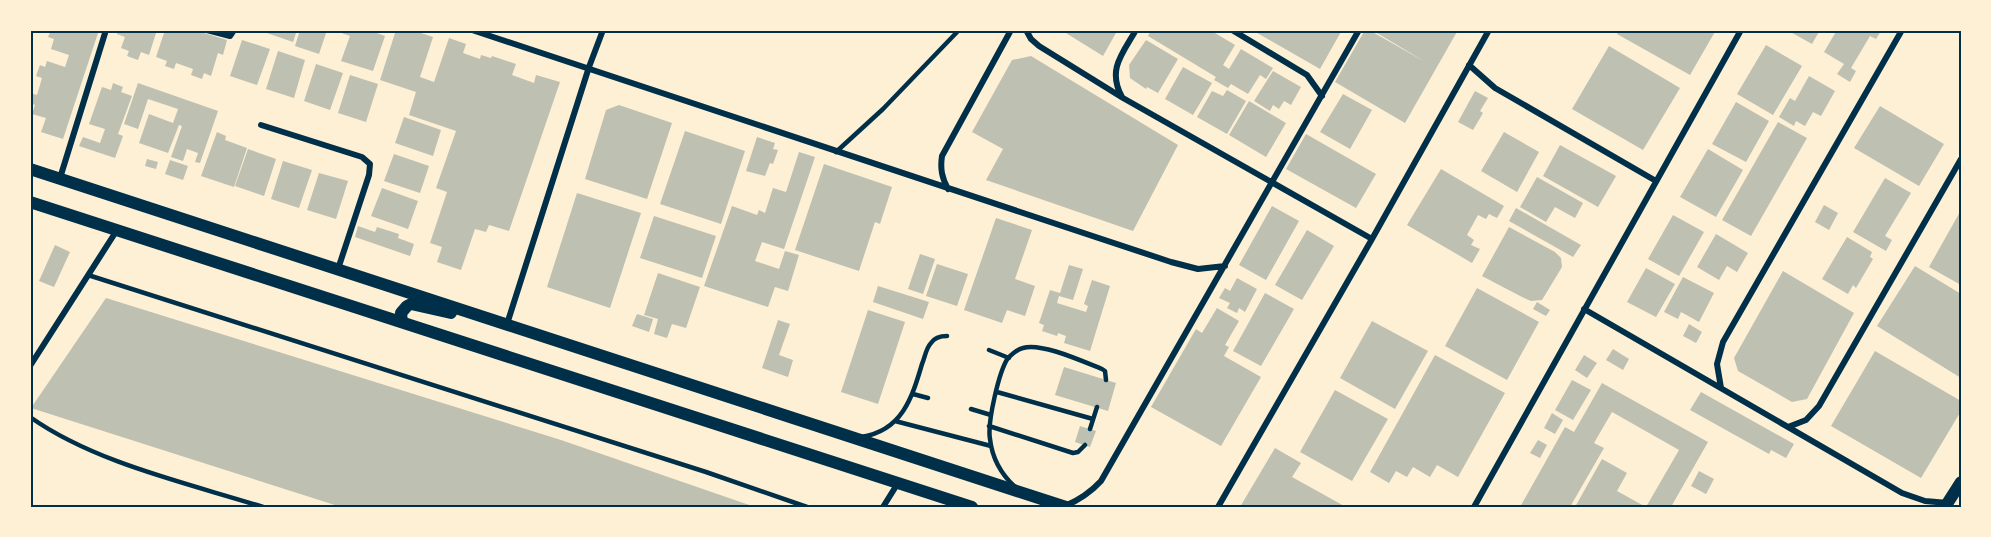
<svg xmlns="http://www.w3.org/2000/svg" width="1991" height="537" font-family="Helvetica,sans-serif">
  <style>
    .building { fill: #bec0b2 }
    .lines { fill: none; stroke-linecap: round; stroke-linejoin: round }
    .service { stroke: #003049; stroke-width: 4.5 }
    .minor { stroke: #003049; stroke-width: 6 }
    .secondary { stroke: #003049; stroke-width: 12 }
    .neatline { fill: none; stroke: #003049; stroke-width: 2 }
  </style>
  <rect width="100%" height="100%" fill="#fdf0d5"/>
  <path class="building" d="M51 30H99L63 139 41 132 46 118 32 114 35 105 30 103V93L37 95 42 78 36 76 40 65 45 67 47 61 65 67 69 55 51 49 54 39 48 37Z
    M118 30H157L149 55 141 52 138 60 127 56 129 51 121 48 125 37 117 34Z
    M165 30H194L227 40 223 55 218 53 211 76 204 73 202 79 191 75 193 69 176 63 174 69 165 66 167 61 156 57Z
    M258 30H297L293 42Z
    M300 30H327L319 54 295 46Z
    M333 30H375L374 32 385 36 373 71 341 61 350 36Z
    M396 30H412L433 37 420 77 434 82 449 38 466 44 463 53 480 59 481 55 491 58 492 56 516 64 512 75 534 83 536 75 560 82 509 231 489 225 486 232 475 229 461 270 437 262 442 247 430 243 447 192 436 188 456 131 409 115 416 92 380 80Z
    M1061 30H1116L1117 31 1103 56Z
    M1151 30H1210L1235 45 1223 65 1229 69 1241 49 1273 68 1266 79 1260 75 1248 94 1231 84 1228 88 1214 80 1216 77 1148 36Z
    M1252 30H1342L1320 69Z
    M1365 30H1369L1427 63 1372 30H1458L1405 123 1335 82Z
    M1619 30H1716L1690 75 1617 34Z
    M1787 30H1820L1812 44Z
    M1837 30 1881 31 1876 39 1870 36 1851 68 1856 71 1850 82 1837 74 1844 64 1824 52Z
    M242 40 270 49 257 85 230 76Z
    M1146 40 1178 59 1158 93 1147 87 1146 89 1130 78 1129 65Z
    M1766 45 1802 66 1773 115 1737 94Z
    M1609 46 1680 88 1643 150 1572 109Z
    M278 51 305 60 294 98 266 89Z
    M1031 56 1178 145 1133 231 986 180 1003 149 972 132 1012 60Z
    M316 64 343 73 330 110 304 101Z
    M1183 67 1212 83 1193 115 1165 99Z
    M1273 71 1301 87 1291 105 1284 101 1279 109 1273 105 1270 111 1254 101Z
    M350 75 378 84 366 122 338 113Z
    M1809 76 1835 91 1821 116 1813 112 1805 126 1796 121 1794 126 1779 117 1790 98 1795 101Z
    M113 83 123 87 121 92 132 96 118 134 123 136 115 158 79 146 83 137 100 143 105 129 89 124 102 87 111 90Z
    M138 83 218 111 200 163 195 162 198 153 187 149 183 161 171 157 182 126 179 125 168 153 139 143 149 114 173 123 178 109 148 99 138 129 124 124Z
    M1227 90 1246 101 1227 134 1197 117 1212 91 1223 96Z
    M1475 91 1488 98 1480 111 1483 113 1473 130 1458 122Z
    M1343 94 1372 110 1350 149 1320 132Z
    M1249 101 1286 123 1266 157 1229 135Z
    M1736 102 1769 121 1746 162 1712 144Z
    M619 105 672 123 647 199 585 179 606 110Z
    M1880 106 1944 144 1919 186 1854 148Z
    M404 117 441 130 433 156 395 143Z
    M1778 122 1807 138 1751 236 1722 220Z
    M685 131 745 151 721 224 660 204Z
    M217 132 226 136 225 140 247 148 234 187 201 176Z
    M1504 132 1539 152 1517 192 1481 171Z
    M1306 134 1376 174 1356 208 1286 169Z
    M757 137 775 143 773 149 778 150 773 164 770 163 765 176 746 171Z
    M1560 145 1616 176 1598 207 1543 176Z
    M248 149 276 159 264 196 235 186Z
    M1708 149 1743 170 1716 217 1680 197Z
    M799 152 815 157 784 249 762 242 755 261 779 269 785 251 799 255 788 291 775 287 768 307 704 286 732 206 757 215 759 210 765 213 773 188 786 192Z
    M394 154 429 166 420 193 384 181Z
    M147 159 158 162 156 169 145 166Z
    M170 160 188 166 183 180 165 174Z
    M283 161 312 170 299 208 271 199Z
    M824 164 892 187 880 224 875 222 859 271 795 250Z
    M1441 169 1504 206 1497 218 1489 214 1486 219 1478 215 1467 235 1474 240 1471 245 1480 249 1472 263 1407 225Z
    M319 173 348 181 336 219 307 210Z
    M1537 177 1583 203 1575 218 1555 207 1546 222 1520 207Z
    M1885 178 1911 193 1885 236 1892 240 1886 251 1853 232Z
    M382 188 418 201 408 229 371 216Z
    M577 193 641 213 610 308 547 287Z
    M1824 205 1838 213 1829 230 1815 222Z
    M1272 206 1299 221 1266 280 1239 265Z
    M1516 208 1581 245 1573 257 1509 221Z
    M1961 210V285L1929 267Z
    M1673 215 1704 232 1679 276 1648 259Z
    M654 216 716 236 702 278 640 258Z
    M996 218 1032 230 1015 279 1035 286 1025 316 1007 310 1002 323 964 310Z
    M358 226 375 232 377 227 399 234 398 238 414 244 410 256 355 237Z
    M1509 227 1555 252 1561 258 1562 267 1542 300 1531 301 1522 297 1482 276Z
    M1307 230 1334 246 1302 300 1275 285Z
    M1716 234 1748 253 1737 272 1727 266 1719 280 1697 267Z
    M1847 237 1872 252 1870 257 1873 259 1856 288 1853 285 1848 294 1822 279Z
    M55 245 70 252 54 287 39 281Z
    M920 254 935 259 923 294 908 289Z
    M937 264 968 274 957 306 926 296Z
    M1069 265 1083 269 1073 300 1059 296 1057 303 1086 312 1088 306 1084 304 1092 280 1110 286 1090 351 1064 343 1066 336 1058 333 1057 336 1042 331 1044 325 1039 323 1050 290 1060 293Z
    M1915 266 1961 294V378L1877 326Z
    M1646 268 1675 284 1656 317 1627 302Z
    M1783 271 1854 313 1807 399 1792 402 1738 371 1734 358Z
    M658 273 700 287 686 328 672 324 667 338 654 334 658 319 644 315Z
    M1683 277 1714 293 1699 322 1681 312 1678 319 1664 312Z
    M1237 278 1257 289 1245 312 1239 308 1237 313 1227 308 1230 303 1219 298 1225 288 1230 291Z
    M878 286 929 302 923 319 873 302Z
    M1477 288 1539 322 1507 380 1445 346Z
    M1265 293 1294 309 1261 366 1233 351Z
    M106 298 561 440 755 507H341L31 408Z
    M1537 302 1550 310 1546 316 1533 309Z
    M1217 308 1239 321 1225 345 1229 347 1224 356 1261 377 1221 446 1151 407 1196 329 1202 333Z
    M868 310 905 322 878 404 841 392Z
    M637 314 653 319 649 332 632 326Z
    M778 320 790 324 779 355 793 360 788 377 762 368Z
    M1372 321 1428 351 1395 409 1340 378Z
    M1689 324 1702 332 1696 343 1683 336Z
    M1613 349 1629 359 1623 370 1606 360Z
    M1875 351 1961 401V411L1921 478 1831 426Z
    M1435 355 1505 393 1458 477 1437 465 1430 477 1413 467 1407 477 1396 471 1389 483 1370 472Z
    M1584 355 1597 363 1587 378 1575 370Z
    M1064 367 1116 383 1108 411 1055 395Z
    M1572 380 1591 390 1573 420 1555 410Z
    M1602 383 1708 442 1671 507H1575L1602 459 1627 473 1617 491 1646 507 1679 450 1612 412 1594 443 1604 448 1570 507H1520L1565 427 1574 432Z
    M1335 390 1388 419 1352 481 1300 452Z
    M1701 392 1794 444 1786 458 1771 450 1769 454 1690 410Z
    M1552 413 1563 420 1555 434 1544 428Z
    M1080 426 1096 431 1090 447 1075 442Z
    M1538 440 1547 445 1540 458 1530 453Z
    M1275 448 1301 463 1292 477 1346 507H1240Z
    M1699 471 1714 479 1706 494 1691 486Z"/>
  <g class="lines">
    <path class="service" d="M836 152 883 109 959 30
      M88 275 706 472 807 507
      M989 350 1009 358
      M997 392 1093 419
      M913 394 928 398
      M971 409 991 415
      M30 417C95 463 187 483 263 507
      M895 421 991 446
      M989 426 1073 453 1078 452 1085 445
      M1090 429 1097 407
      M861 437C902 431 912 398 922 364 925 357 926 348 931 343 935 337 941 336 947 336
      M1015 487C1001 474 992 457 990 439 987 423 999 371 1008 358 1012 354 1017 349 1023 348 1041 342 1084 362 1102 369L1105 371 1106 380"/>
    <path class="minor" d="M207 30 230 36 234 30
      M472 30 1171 262 1198 269 1225 266
      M1026 30 1031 39 1039 46 1123 98 1372 239
      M1232 30 1307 75 1322 96
      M1469 65 1495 88 1656 181
      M1122 97C1107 70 1122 54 1136 30
      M261 125 362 157 370 164 369 175 338 269
      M60 178 106 30
      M948 189C942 178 940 169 942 156L1011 30
      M1584 309 1902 493 1925 501 1948 503
      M507 324 589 67 603 30
      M30 366 117 230
      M1721 388 1717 364 1723 342 1902 30
      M1788 427 1806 420 1819 406 1961 159
      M1065 506C1079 500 1090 493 1101 481L1359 30
      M883 507 898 483
      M1218 507 1372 239 1489 30
      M1474 507 1741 30"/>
    <path class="secondary" d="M30 169 1066 507
      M30 202 972 507
      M402 322 401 313 407 306 411 304 451 313
      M1945 507 1961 482"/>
  </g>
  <rect width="1991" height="537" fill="none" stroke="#fdf0d5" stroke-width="63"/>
  <rect x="32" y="32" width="1928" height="474" class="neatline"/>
</svg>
